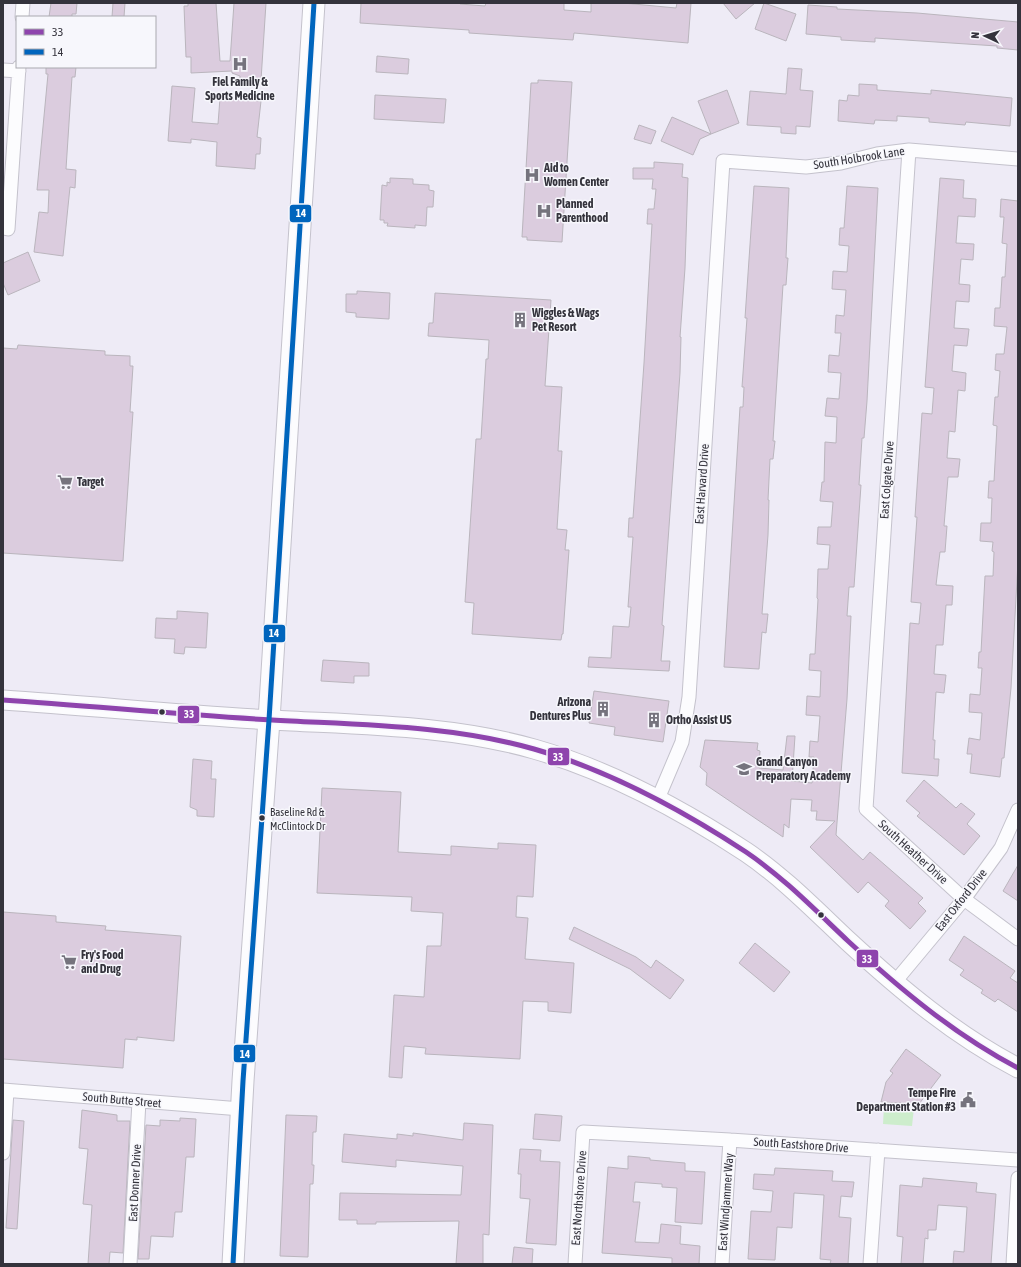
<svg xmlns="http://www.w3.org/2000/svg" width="1021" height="1267" font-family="'Asap Condensed',sans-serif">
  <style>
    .green { fill: #cdedcc }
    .building { fill: #dbccde; stroke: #bab5bd }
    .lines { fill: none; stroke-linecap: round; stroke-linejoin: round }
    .street-casing { stroke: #c4c2cc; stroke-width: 15 }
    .secondary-casing { stroke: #c4c2cc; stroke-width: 21 }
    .primary-casing { stroke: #c4c2cc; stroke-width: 23 }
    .street { stroke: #fcfcfe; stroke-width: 13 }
    .secondary { stroke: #fcfcfe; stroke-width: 19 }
    .primary { stroke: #fcfcfe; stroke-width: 21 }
    .bus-1-casing { stroke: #f7f7fc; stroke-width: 8 }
    .bus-2-casing { stroke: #f7f7fc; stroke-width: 8 }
    .bus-1 { stroke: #8e44ad; stroke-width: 5 }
    .bus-2 { stroke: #0065bd; stroke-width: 5 }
    .bus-dot { fill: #34333c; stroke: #f7f7fc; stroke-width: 1.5 }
    .labels { text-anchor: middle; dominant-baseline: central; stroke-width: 3; stroke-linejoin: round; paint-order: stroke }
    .bus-label { font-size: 11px; fill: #34333c; stroke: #f7f7fc; text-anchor: start }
    .poi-label { font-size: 12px; font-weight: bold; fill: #34333c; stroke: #f7f7fc; text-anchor: start }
    .street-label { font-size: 12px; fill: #34333c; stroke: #f7f7fc }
    .line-badge { stroke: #f7f7fc; stroke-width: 1.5 }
    .badge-label { font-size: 11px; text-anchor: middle; font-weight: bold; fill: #fff }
  </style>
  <rect width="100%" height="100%" fill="#eeebf6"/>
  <path class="green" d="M884 1106 914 1108 912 1126 883 1124Z"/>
  <path class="building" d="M51 3H77L76 14H72V17H49Z
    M113 3H125L124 17H112Z
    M188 3H216L220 61H230L234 3H266L261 80 240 78V76L232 73V71L191 73V57H186L184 6H188Z
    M361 3H460V4L485 6 486 3H564V10L591 12V3H623L676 8 677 3H691L688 43 574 33 573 40 469 33V30L360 23Z
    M723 3H755L736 19Z
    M764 3 796 14 786 41 755 29Z
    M808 5 837 7V9L917 13 1018 22V50L997 48V46L875 38V42L841 40V37L806 34Z
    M377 56 409 59 408 74 376 72Z
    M46 67H76L75 77H72L66 169 76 170 75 188 70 187 63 256 34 252 39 212 48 213 49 190H37L48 74H46Z
    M788 68 802 69 800 90 813 91 810 127 796 126V134L781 133V127L747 125 750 91 786 94Z
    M538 80 572 82 562 242 527 240V237H522L531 83H538Z
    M859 84 877 85V90L931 94V90L1012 98 1010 126 966 122 965 125 929 122V118L897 116V121L875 120 874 124 838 121 839 100 847 101 848 95 859 96Z
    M172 86 195 88 192 122 218 124 220 98 261 101 257 137 261 138 260 154H256L255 169 216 166 217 142 191 139V143L168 141Z
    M727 90 739 123 711 134 698 101Z
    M375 95 446 99 444 123 374 119Z
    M672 117 711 134 700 139 693 155 661 141Z
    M639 125 656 131 651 144 634 139Z
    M654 162 683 164 682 177 688 178 685 268 680 337H681L680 373 662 625 664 626 661 661H670L669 671 588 667 589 657 611 658 613 626 629 627 631 607H628L633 537H628L629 518H633L644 363 652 224H647L648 209H654L656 189H652L653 179H633V168H654Z
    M390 178 413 179V184L429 185V190L434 191 433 207H427L426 226 415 225V228L387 226 388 223H384V220H380L382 185 387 186V182L390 183Z
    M940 178 964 180 963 198 976 199 975 217 958 216 956 243 974 244 973 260 961 259 959 284 970 285 969 302 956 301 954 328 969 329 967 346 954 345 952 371 966 373 965 391 958 390 955 432 949 431 947 458 960 459 958 477H948L944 526H947L945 552H940L936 585 953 586 952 605H946L943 645H936L934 674 946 675 944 693 936 692 933 740H935L934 759H939L938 776 902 773 910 623 919 624 921 603 911 602 917 517H915L922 413 932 414 934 388 925 387Z
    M754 186 789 188 786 258H788L786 285H783L773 441H775L773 459H770L768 500H769L768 535 762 614H768L766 633 762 632 759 669 724 667 740 407H743L744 387H742L747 318H745Z
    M847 186 878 188 867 401 864 438H862L859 485H861L854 587H849L847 616H851L847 699 836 835 863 860 870 852 923 898 918 903 926 911 910 929 885 906 889 901 868 882 858 893 810 847 835 821 816 820 817 811H811L812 800 791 799 789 828 784 824 783 837 706 785 707 773 700 767 705 740 758 743 757 750 760 751 759 768 783 770 787 736H795L792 781 812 783 814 757H809L810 741 818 742 820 716 806 715 807 696 820 697 821 671 809 670 810 654H815L818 599 817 598 818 569H828L830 545 817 544 818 527H831L833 502 820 501 822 482H824L825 442 836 443 837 417 825 416 827 398 839 399 841 373 828 372 829 355 839 356 841 333H835L836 315 844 316 846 290 832 289 833 271 847 272 849 246 839 245 840 228H844Z
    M1001 199 1018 201V562L1011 688 1004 758H1002L1000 777 970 773 972 754H967L969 738 980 740 982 713 969 712 970 694 980 695 982 668H978L979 652H981L985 576H993L994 552 992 551 993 542 980 541 981 523H991L992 498H988L989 481H994L997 426 993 425 995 397H998L1000 371 995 370 996 354H1004L1007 327 994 326 995 308H1000L1002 277H1005L1007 244 1002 243 1004 217H1000Z
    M28 252 40 281 8 295 3 283V263Z
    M357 291 390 293 389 319 356 317V313L346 312V294H357Z
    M435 293 551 300 545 386 562 387 558 451H562L557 529 567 530 565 550H569L563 634H562L561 640 472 634 474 603 465 602 476 439H481L486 359H488L489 340 428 336 429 323H433Z
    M18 345 105 351V355L130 356V366H133L130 412H133L123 561 3 553V348L17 349Z
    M177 611 208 613 206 648 185 647 184 654 174 653 175 639 155 638 156 618 177 619Z
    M323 660 369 663V676H354V683L321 681Z
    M594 691 669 701 663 742 614 735 615 727 589 723Z
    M193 759 212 761 211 779H216L214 817 197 816V810L190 807Z
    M924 780 956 808 961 803 975 814 967 824 980 836 964 855 917 816 920 813 906 801Z
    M322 788 401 792 398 852 451 855V846L498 849V843L536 845 533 897 517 896 516 917 528 918 525 959 574 963 571 1013 548 1011V1002L523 1001 520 1059 425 1054 426 1048 404 1046 402 1078 389 1077 394 995 424 997 427 946H441L443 913 411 911 412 897 317 893Z
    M1018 865V901L1003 891Z
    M3 912 56 916V922L106 926 105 930 181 936 174 1041 137 1037V1040L125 1039 123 1068 3 1059Z
    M574 927 636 957 651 968 656 960 684 980 670 999 630 969 569 939Z
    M964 936 1015 971 1010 978 1018 983V1012L998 999 995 1002 981 993 983 990 960 975 964 970 949 960Z
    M755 943 790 972 774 992 739 963Z
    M906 1049 941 1075 919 1104 881 1102 886 1082 893 1073 890 1071Z
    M82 1110 117 1115V1121H130L123 1253 110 1252 109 1264H88L92 1205 83 1204 88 1149 79 1148Z
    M535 1114 562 1116 560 1141 533 1139Z
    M286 1115 317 1116 316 1132H313L312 1165H314L313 1184H310L308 1257 280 1256Z
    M180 1118 196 1119 194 1157H186L182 1212H175L173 1237 151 1236 149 1259H138L146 1125 160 1126V1120L180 1121Z
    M13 1120 24 1121 17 1229 6 1228Z
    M464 1123 493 1125 489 1235 483 1234V1264H456L459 1221 376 1222V1224H357V1220H339L340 1193 461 1195 463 1166 396 1160V1167L342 1162 344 1134 397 1139V1134L413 1136V1133L463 1140Z
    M520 1149 541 1150 540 1161 560 1162 556 1245 526 1243 530 1199 520 1198 521 1174H518Z
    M628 1156 650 1158V1160L685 1163V1171L705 1172 702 1224 675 1222 677 1188 662 1187V1184L635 1182 633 1202H640L635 1242 659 1243 661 1224 681 1226 680 1244 700 1246 699 1264H672V1258L602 1253 608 1167 628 1169Z
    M775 1168 833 1171 832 1181 854 1182 852 1197 841 1196 839 1217 851 1218 848 1264H830L831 1260 820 1259 824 1195 794 1193 792 1228 777 1227 775 1260 748 1259 751 1211 771 1212 773 1191 753 1189 754 1174 774 1175Z
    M923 1178 977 1183 976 1192 996 1194 991 1264H953L954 1251 964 1252 967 1207 938 1205 936 1230H928V1239L925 1238 923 1264H901L903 1237 897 1236 900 1185 922 1187Z
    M514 1247 533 1249 532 1264H512Z"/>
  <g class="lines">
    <defs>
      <path id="street" d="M22 17 23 3
        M3 70 19 71
        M909 150 866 809 964 899 1018 939
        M3 228 8 229 19 67
        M657 801 682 742 689 697 723 161 806 167 841 163 877 154 909 150 1018 159
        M894 983 964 899 1001 848 1018 810
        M3 1090 241 1109
        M3 1153 7 1091
        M130 1264 139 1101
        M575 1264 583 1132 730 1140 1018 1160
        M722 1264 730 1140
        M870 1264 878 1150
        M1013 1264 1018 1178"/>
      <path id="secondary" d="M3 700C93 706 182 715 272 720 359 725 450 725 534 749 608 770 682 810 746 852 783 877 815 910 848 941 900 989 955 1035 1018 1068"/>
      <path id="primary" d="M233 1264 243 1081 269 720 314 3"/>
    </defs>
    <use href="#street" class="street-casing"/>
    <use href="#secondary" class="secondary-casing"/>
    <use href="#primary" class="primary-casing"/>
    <use href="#street" class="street"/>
    <use href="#secondary" class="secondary"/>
    <use href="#primary" class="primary"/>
    <defs>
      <path id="bus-1" d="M3 700C93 706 182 715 272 720 359 725 450 725 534 749 608 770 682 810 746 852 783 877 815 910 848 941 900 989 955 1035 1018 1068"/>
      <path id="bus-2" d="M233 1264 243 1081 269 720 314 3"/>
    </defs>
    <use href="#bus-1" class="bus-1-casing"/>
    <use href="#bus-2" class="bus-2-casing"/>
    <use href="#bus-1" class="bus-1"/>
    <use href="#bus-2" class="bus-2"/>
  </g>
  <defs>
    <symbol id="hospital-bare" viewBox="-9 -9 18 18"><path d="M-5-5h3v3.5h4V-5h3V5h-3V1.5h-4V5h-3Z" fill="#75737d" stroke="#f7f7fc" stroke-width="2.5" paint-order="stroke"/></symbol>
    <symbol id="building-bare" viewBox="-9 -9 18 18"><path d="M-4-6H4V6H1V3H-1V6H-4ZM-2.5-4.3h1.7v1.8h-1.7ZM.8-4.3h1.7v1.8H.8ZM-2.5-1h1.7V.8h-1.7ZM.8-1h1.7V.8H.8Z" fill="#75737d" stroke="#f7f7fc" stroke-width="2.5" paint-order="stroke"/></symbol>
    <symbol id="supermarket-bare" viewBox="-9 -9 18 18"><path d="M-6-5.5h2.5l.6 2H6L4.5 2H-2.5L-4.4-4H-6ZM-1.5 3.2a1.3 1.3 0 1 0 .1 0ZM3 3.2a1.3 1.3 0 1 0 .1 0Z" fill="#75737d" stroke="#f7f7fc" stroke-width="2.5" paint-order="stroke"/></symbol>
    <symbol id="school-bare" viewBox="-9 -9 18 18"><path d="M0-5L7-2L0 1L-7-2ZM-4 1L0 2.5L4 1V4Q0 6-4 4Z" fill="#75737d" stroke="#f7f7fc" stroke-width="2.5" paint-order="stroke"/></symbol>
    <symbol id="civic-bare" viewBox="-9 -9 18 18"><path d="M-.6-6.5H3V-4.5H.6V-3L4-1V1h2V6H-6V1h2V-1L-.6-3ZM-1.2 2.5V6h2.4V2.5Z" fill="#75737d" stroke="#f7f7fc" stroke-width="2.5" paint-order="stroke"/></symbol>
  </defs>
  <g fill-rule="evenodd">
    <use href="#hospital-bare" x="229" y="53" width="22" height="22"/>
    <use href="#hospital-bare" x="521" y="164" width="22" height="22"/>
    <use href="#hospital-bare" x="533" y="200" width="22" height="22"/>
    <use href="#building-bare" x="509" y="309" width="22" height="22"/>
    <use href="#supermarket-bare" x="54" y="471" width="22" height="22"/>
    <use href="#building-bare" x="592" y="698" width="22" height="22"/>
    <use href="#building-bare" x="643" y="709" width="22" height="22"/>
    <use href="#school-bare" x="733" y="758" width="22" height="22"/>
    <use href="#supermarket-bare" x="58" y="951" width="22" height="22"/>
    <use href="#civic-bare" x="957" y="1089" width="22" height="22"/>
  </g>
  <g class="bus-dot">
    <circle cx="162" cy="712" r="3.5"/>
    <circle cx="262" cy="818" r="3.5"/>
    <circle cx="821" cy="915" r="3.5"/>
  </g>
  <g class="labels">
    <g class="bus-label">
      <text x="270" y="812">Baseline Rd &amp;<tspan x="270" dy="14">McClintock Dr</tspan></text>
    </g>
    <g class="poi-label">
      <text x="240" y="82" text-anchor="middle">Fiel Family &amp;<tspan x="240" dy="14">Sports Medicine</tspan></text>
      <text x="544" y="168">Aid to<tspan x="544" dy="14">Women Center</tspan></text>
      <text x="556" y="204">Planned<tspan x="556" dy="14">Parenthood</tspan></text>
      <text x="532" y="313">Wiggles &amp; Wags<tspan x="532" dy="14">Pet Resort</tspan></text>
      <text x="77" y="482">Target</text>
      <text x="591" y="702" text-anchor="end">Arizona<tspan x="591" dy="14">Dentures Plus</tspan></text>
      <text x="666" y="720">Ortho Assist US</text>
      <text x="756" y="762">Grand Canyon<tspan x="756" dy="14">Preparatory Academy</tspan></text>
      <text x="81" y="955">Fry's Food<tspan x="81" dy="14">and Drug</tspan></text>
      <text x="956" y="1093" text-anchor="end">Tempe Fire<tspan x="956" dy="14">Department Station #3</tspan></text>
    </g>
    <g class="street-label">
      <text transform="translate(859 158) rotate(-9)">South Holbrook Lane</text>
      <text transform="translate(887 480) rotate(-86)">East Colgate Drive</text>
      <text transform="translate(702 484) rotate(-86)">East Harvard Drive</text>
      <text transform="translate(913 852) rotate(42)">South Heather Drive</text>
      <text transform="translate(961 900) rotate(-52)">East Oxford Drive</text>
      <text transform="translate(122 1100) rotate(5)">South Butte Street</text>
      <text transform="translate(801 1145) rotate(4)">South Eastshore Drive</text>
      <text transform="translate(135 1183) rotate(-87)">East Donner Drive</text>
      <text transform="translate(579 1198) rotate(-86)">East Northshore Drive</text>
      <text transform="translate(726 1202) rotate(-86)">East Windjammer Way</text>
    </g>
  </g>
  <g class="line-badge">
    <rect x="289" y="204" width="23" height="19" rx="4" fill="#0065bd"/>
    <rect x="263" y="624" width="23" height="19" rx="4" fill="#0065bd"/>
    <rect x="177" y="705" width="23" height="19" rx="4" fill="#8e44ad"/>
    <rect x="547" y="747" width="23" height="19" rx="4" fill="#8e44ad"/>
    <rect x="856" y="949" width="23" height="19" rx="4" fill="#8e44ad"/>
    <rect x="233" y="1044" width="23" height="19" rx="4" fill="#0065bd"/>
  </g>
  <g class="badge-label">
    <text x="301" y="217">14</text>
    <text x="274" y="637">14</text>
    <text x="189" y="718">33</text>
    <text x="558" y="761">33</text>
    <text x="867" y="963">33</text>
    <text x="245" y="1058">14</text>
  </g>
  <rect width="1021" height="1267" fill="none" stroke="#34333c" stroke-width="8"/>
  <rect x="16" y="16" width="140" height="52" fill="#f7f7fc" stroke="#a9a9af"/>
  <rect x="24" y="29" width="20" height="6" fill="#8e44ad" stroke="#a9a9af"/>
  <text x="52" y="36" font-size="12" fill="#34333c">33</text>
  <rect x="24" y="49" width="20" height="6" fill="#0065bd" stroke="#a9a9af"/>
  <text x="52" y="56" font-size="12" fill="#34333c">14</text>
  <g transform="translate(985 36) rotate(274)" stroke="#f7f7fc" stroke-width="3" paint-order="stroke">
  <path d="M0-3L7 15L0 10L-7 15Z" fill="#34333c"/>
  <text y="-6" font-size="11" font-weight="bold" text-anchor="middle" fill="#34333c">N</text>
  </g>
</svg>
